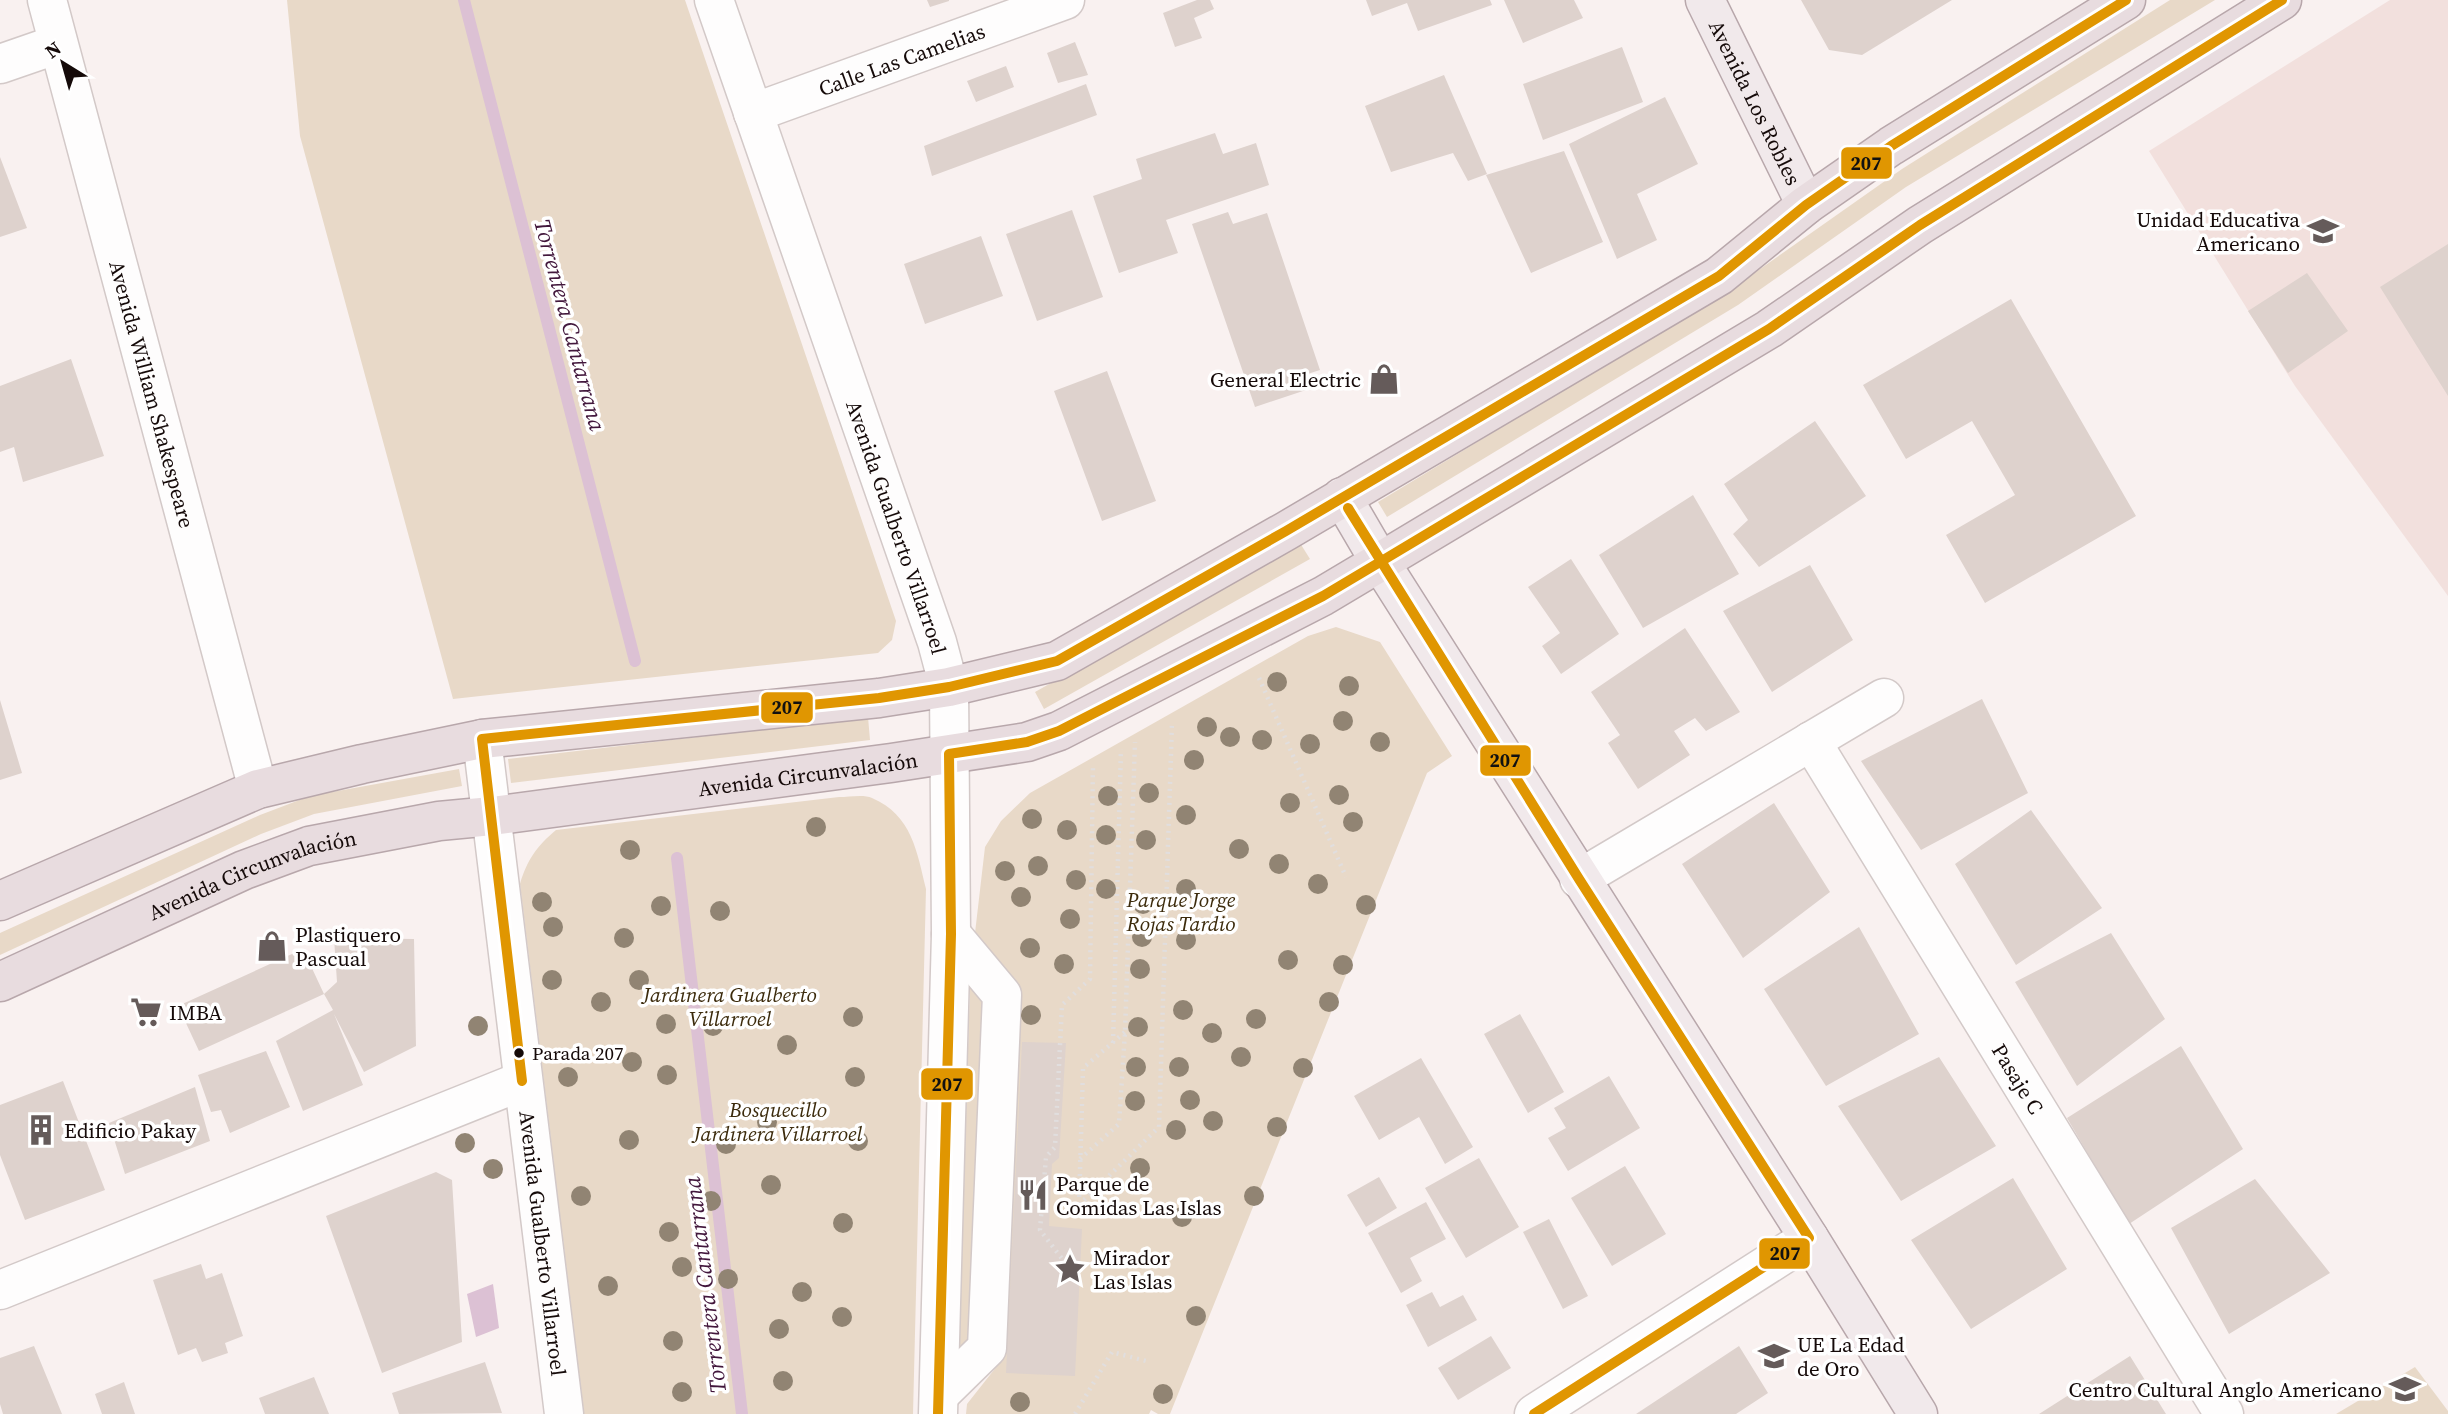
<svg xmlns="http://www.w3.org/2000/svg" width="2448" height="1414" font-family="'Source Serif 4',serif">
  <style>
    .built { fill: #f2e0dd }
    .green { fill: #e8d9c8 }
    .water { fill: #dcc1d4 }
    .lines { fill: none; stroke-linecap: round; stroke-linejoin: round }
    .stream { stroke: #dcc1d4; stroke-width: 12 }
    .building { fill: #ded2cd }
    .minor-casing { stroke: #d3c9c8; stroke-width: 41 }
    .major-casing { stroke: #b8a7ab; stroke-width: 41 }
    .highway-casing { stroke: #b8a7ab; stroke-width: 41 }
    .path { stroke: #e1dede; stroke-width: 4.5; stroke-dasharray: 2 5; stroke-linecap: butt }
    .minor { stroke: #fefdfd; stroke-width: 38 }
    .major { stroke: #f1e9eb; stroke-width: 38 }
    .highway { stroke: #e8dcdf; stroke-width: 38 }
    .bus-1-casing { stroke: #fff; stroke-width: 16 }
    .bus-1 { stroke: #e09601; stroke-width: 10 }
    .tree { fill: #918473 }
    .bus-dot { fill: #150a09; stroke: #fff; stroke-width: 2.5 }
    .labels { text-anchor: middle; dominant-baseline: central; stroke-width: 7; stroke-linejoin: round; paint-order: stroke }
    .bus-label { font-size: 19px; fill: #150a09; stroke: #fff; text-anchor: start }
    .street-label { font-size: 21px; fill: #150a09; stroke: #fff }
    .poi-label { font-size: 21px; fill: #150a09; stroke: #fff; text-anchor: start }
    .park-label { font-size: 21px; font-style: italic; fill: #3c2b0c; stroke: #fff }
    .water-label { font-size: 23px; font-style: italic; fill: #42173c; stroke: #fff }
    .line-badge { stroke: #fff; stroke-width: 2.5 }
    .pale-badge-label { font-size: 19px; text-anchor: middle; font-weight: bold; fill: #111 }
  </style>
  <rect width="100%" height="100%" fill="#f9f1f0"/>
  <path class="built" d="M2390 0H2448V596L2295 386 2149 151Z"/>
  <path class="green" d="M287 0H685L896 621 892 640 878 653 453 699 300 136Z
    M2170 0H2215L1906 187 1738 305 1387 517 1378 502 1743 281 1902 169Z
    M1300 543 1310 559 1044 709 1035 692Z
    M1336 627 1380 642 1452 756 1427 773 1170 1414H1158L1151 1410 1149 1414H966L967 1404 1001 1361 1019 984 975 933 985 847 1001 821 1030 793 1308 636Z
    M868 717 870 740 511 783 508 759Z
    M459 769 462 786 314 814 261 834 0 955V933L260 815 310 796Z
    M839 797C849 797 864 794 872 798 912 815 917 852 926 889L913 1414H584L562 1231 552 1228 543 1175 554 1165 520 884C527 860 537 846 556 830Z
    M970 986 986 1003 972 1343 958 1357Z
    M2415 1367 2448 1411V1414H2336Z"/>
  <path class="water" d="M493 1284 499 1328 476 1337 467 1294Z"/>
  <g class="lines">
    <path class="stream" d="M464 0 635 661
      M677 858 742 1414"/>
  </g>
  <path class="building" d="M927 0H949V1L930 7Z
    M1197 0H1210L1214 9 1194 18 1202 38 1175 47 1163 13Z
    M1366 0H1490L1492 5 1418 31 1407 3 1372 16Z
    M1504 0H1574L1583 18 1523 43Z
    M1801 0H1952L1862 55 1829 50Z
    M1075 42 1088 75 1058 83 1047 53Z
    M1622 47 1643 102 1543 140 1523 84Z
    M1006 66 1014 87 976 102 967 81Z
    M1444 75 1487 174 1468 181 1453 153 1391 172 1365 106Z
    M1086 84 1097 115 932 176 924 146Z
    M1665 97 1698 164 1637 194 1657 240 1617 259 1569 144Z
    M1215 133 1223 154 1256 143 1269 185 1166 220 1178 253 1119 273 1093 196 1142 179 1136 159Z
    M1564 151 1603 242 1531 273 1486 175Z
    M0 157 27 228 0 237Z
    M1072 210 1103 297 1037 321 1006 234Z
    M1228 212 1233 224 1267 213 1320 370 1301 376 1306 390 1255 407 1192 224Z
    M981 236 1003 296 925 324 904 264Z
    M2448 244V396L2380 287Z
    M2307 273 2348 331 2288 373 2248 311Z
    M2011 299 2136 516 1985 603 1946 535 2015 495 1972 421 1906 459 1863 385Z
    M71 359 104 456 23 482 14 447 0 452V386Z
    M1107 371 1156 501 1102 521 1054 391Z
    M1815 421 1866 496 1759 567 1733 534 1748 520 1724 484Z
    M1693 495 1739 574 1643 628 1599 555Z
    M1571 559 1619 634 1561 674 1542 646 1560 633 1528 587Z
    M1810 565 1853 640 1772 692 1723 611Z
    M1685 628 1740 712 1706 731 1695 718 1674 731 1690 755 1638 789 1608 743 1620 735 1591 692Z
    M1982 699 2028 793 1921 850 1861 761Z
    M0 700 22 773 0 780Z
    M1774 803 1830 892 1743 958 1682 864Z
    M2031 810 2102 908 2016 965 1955 864Z
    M1859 927 1919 1034 1826 1086 1764 989Z
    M2111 933 2165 1019 2077 1086 2015 982Z
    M334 938 414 939 416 1046 364 1072 334 1014 363 1085 303 1111 276 1041 333 1010 324 994 337 982Z
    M303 949 324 994 199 1051 178 1006Z
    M1520 1014 1564 1092 1528 1113 1484 1034Z
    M1022 1042 1066 1043 1059 1158 1052 1164 1049 1226 1082 1229 1075 1376 1006 1373Z
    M2181 1046 2243 1149 2129 1224 2067 1118Z
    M266 1051 290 1107 230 1133 221 1110 211 1112 198 1075Z
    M1939 1057 1996 1146 1901 1201 1838 1106Z
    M1421 1058 1473 1147 1445 1164 1419 1117 1379 1140 1354 1096Z
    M1609 1076 1640 1128 1568 1171 1548 1138 1566 1128 1554 1108Z
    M63 1081 105 1190 25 1220 0 1155V1105Z
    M195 1087 210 1141 125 1174 109 1123Z
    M1479 1158 1519 1227 1466 1258 1425 1188Z
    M1625 1166 1666 1234 1612 1266 1571 1198Z
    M436 1172 452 1180 462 1342 382 1373 326 1216Z
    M1379 1177 1397 1208 1366 1227 1347 1195Z
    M2013 1178 2067 1269 1971 1329 1911 1240Z
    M2255 1179 2330 1273 2229 1334 2171 1228Z
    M1426 1202 1446 1239 1410 1258 1422 1281 1401 1293 1368 1233Z
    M1549 1219 1588 1296 1563 1309 1523 1232Z
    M201 1264 206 1279 222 1273 243 1336 225 1343 228 1353 202 1362 196 1348 178 1355 153 1280Z
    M1432 1292 1440 1307 1463 1295 1477 1320 1428 1347 1406 1305Z
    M1491 1336 1511 1368 1458 1400 1438 1368Z
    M34 1346 62 1414H3L0 1404V1358Z
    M1739 1346 1768 1393 1736 1414H1636Z
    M2130 1356 2166 1414H2039Z
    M485 1362 502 1413 399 1414 392 1393Z
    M314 1377 329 1414H265L259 1398Z
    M124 1382 135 1414H102L95 1394Z"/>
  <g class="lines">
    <defs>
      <g id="minor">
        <path id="s1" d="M47 0 258 789"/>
        <path id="s2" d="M714 0 937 642 949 687 951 934 938 1414"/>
        <path d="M0 64 58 44"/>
        <path id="s3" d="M753 113 1065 0"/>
        <path id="s4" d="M482 739 564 1414"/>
        <path id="s5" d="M1811 741 2224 1414"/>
        <path d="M1579 879 1884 698"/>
        <path d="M0 1290 522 1081"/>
        <path d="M939 1395 987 1348 1002 995 951 934"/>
        <path d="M1534 1414 1809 1238"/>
      </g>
      <g id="major">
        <path id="s6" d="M1705 0 1806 205"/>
        <path d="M1342 497 1380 562 1809 1238 1918 1414"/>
      </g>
      <g id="highway">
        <path d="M0 901 258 789 362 764 482 739 879 698 949 687 1057 661 1286 531 1719 276 1806 205 1891 146 2126 0"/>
        <path id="s7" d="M0 982 244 870 309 846 439 821 492 816 891 763 1027 742 1059 731 1323 596 1380 562 1769 329 1920 225 2282 0"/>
      </g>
    </defs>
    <use href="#minor" class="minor-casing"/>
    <use href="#major" class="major-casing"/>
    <use href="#highway" class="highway-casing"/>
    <path class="path" d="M1259 678 1346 877
      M1113 1043 1121 749
      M1080 1159 1119 1124 1125 1032 1135 742
      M1079 1204 1083 1068 1125 1032
      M1079 1205 1159 1127 1172 722
      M1070 1269 1040 1230 1046 1157 1055 1147 1062 1005 1090 979 1093 764
      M1075 1414 1112 1352 1146 1361"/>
    <use href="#minor" class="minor"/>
    <use href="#major" class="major"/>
    <use href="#highway" class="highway"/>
    <defs>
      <path id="bus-1" d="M1348 508 1579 879 1809 1238 1534 1414
        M482 739 879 698 949 687 1057 661 1286 531 1719 276 1806 205 1891 146 2126 0
        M482 739 522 1081
        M949 754 1027 742 1059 731 1323 596 1380 562 1769 329 1920 225 2282 0
        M938 1414 951 934 949 754"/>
    </defs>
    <use href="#bus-1" class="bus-1-casing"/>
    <use href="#bus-1" class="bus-1"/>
  </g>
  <g class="tree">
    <circle cx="1277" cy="682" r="10"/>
    <circle cx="1349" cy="686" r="10"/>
    <circle cx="1343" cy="721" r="10"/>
    <circle cx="1207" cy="727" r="10"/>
    <circle cx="1230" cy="737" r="10"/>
    <circle cx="1262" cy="740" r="10"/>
    <circle cx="1380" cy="742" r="10"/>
    <circle cx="1310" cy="744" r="10"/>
    <circle cx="1194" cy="760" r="10"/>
    <circle cx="1149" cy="793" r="10"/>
    <circle cx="1339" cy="795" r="10"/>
    <circle cx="1108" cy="796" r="10"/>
    <circle cx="1290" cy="803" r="10"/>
    <circle cx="1186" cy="815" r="10"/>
    <circle cx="1032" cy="819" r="10"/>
    <circle cx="1353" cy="822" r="10"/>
    <circle cx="816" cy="827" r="10"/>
    <circle cx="1067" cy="830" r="10"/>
    <circle cx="1106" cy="835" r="10"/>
    <circle cx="1146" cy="840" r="10"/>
    <circle cx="1239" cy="849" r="10"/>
    <circle cx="630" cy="850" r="10"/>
    <circle cx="1279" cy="864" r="10"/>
    <circle cx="1038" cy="866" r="10"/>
    <circle cx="1005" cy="871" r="10"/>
    <circle cx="1076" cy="880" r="10"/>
    <circle cx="1318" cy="884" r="10"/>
    <circle cx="1106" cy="889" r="10"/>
    <circle cx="1186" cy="889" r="10"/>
    <circle cx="1021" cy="897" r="10"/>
    <circle cx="542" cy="902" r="10"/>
    <circle cx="1143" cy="904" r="10"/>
    <circle cx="1366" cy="905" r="10"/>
    <circle cx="661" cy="906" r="10"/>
    <circle cx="720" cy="911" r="10"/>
    <circle cx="1070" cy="919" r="10"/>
    <circle cx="553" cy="927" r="10"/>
    <circle cx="1142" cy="937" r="10"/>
    <circle cx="624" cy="938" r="10"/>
    <circle cx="1186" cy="940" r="10"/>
    <circle cx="1030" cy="948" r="10"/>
    <circle cx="1288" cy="960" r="10"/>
    <circle cx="1064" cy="964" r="10"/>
    <circle cx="1343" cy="965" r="10"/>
    <circle cx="1140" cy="969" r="10"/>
    <circle cx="552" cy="980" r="10"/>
    <circle cx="639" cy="980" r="10"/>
    <circle cx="601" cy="1002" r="10"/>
    <circle cx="1329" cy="1002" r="10"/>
    <circle cx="1183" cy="1010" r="10"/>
    <circle cx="1031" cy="1015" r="10"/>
    <circle cx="853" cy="1017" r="10"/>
    <circle cx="1256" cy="1019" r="10"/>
    <circle cx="666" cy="1024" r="10"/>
    <circle cx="478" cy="1026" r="10"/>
    <circle cx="713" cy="1026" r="10"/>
    <circle cx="1138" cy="1027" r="10"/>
    <circle cx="1212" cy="1033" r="10"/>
    <circle cx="787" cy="1045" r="10"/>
    <circle cx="1241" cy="1057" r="10"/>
    <circle cx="632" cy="1062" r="10"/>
    <circle cx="1136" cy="1067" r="10"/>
    <circle cx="1179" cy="1067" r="10"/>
    <circle cx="1303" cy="1068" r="10"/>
    <circle cx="667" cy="1075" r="10"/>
    <circle cx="568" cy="1077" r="10"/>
    <circle cx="855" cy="1077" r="10"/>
    <circle cx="1190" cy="1100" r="10"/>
    <circle cx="1135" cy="1101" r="10"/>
    <circle cx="1213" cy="1121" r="10"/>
    <circle cx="767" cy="1122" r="10"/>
    <circle cx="1277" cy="1127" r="10"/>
    <circle cx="1176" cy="1130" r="10"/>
    <circle cx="629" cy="1140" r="10"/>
    <circle cx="858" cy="1141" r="10"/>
    <circle cx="465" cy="1143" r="10"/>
    <circle cx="726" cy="1144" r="10"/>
    <circle cx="1140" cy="1168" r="10"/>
    <circle cx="493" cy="1169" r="10"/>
    <circle cx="771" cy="1185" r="10"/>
    <circle cx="581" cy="1196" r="10"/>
    <circle cx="1254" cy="1196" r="10"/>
    <circle cx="711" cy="1201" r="10"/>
    <circle cx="1182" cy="1217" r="10"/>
    <circle cx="843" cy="1223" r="10"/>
    <circle cx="669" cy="1232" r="10"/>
    <circle cx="682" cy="1267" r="10"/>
    <circle cx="728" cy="1279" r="10"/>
    <circle cx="608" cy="1286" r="10"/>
    <circle cx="802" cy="1292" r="10"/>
    <circle cx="1196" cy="1316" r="10"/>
    <circle cx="842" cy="1317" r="10"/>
    <circle cx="779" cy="1329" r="10"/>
    <circle cx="673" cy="1341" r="10"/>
    <circle cx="783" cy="1381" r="10"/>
    <circle cx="682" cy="1392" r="10"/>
    <circle cx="1163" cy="1394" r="10"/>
    <circle cx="1020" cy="1402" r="10"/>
  </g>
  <defs>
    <symbol id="school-bare" viewBox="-9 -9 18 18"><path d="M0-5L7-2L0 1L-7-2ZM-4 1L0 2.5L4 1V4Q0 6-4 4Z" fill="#655b5a" stroke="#fff" stroke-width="2.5" paint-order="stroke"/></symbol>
    <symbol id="shop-bare" viewBox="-9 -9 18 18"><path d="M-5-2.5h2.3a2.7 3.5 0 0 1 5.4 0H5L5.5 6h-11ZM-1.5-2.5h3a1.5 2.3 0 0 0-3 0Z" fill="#655b5a" stroke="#fff" stroke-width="2.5" paint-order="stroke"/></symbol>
    <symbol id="supermarket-bare" viewBox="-9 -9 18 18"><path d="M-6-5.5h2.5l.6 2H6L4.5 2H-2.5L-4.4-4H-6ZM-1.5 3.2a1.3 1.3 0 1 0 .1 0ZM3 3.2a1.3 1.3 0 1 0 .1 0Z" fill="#655b5a" stroke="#fff" stroke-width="2.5" paint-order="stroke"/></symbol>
    <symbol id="building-bare" viewBox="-9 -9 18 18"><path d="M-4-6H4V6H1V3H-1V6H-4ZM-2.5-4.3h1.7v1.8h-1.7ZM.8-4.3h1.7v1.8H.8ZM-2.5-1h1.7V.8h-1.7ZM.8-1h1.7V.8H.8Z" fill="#655b5a" stroke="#fff" stroke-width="2.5" paint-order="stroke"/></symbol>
    <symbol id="restaurant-bare" viewBox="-9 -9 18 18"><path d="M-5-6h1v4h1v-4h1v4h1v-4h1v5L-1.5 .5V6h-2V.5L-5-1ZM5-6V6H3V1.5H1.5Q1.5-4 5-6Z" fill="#655b5a" stroke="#fff" stroke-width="2.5" paint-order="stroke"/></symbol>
    <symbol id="sight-bare" viewBox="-9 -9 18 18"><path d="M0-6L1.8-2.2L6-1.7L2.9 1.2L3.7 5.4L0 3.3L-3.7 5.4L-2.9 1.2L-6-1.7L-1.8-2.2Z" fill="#655b5a" stroke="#fff" stroke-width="2.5" paint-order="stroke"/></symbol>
  </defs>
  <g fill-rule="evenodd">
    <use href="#school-bare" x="2301" y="209" width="44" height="44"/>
    <use href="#shop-bare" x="1362" y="357" width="44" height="44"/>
    <use href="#shop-bare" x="250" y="924" width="44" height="44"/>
    <use href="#supermarket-bare" x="124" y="990" width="44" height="44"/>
    <use href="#building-bare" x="19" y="1108" width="44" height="44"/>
    <use href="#restaurant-bare" x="1011" y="1173" width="44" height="44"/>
    <use href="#sight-bare" x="1048" y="1247" width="44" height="44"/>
    <use href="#school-bare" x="1752" y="1334" width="44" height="44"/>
    <use href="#school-bare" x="2383" y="1367" width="44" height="44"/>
  </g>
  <circle class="bus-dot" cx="519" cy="1053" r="6"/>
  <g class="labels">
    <g class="bus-label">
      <text x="532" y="1053">Parada 207</text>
    </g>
    <g class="street-label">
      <text stroke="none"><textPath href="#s3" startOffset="158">Calle Las Camelias</textPath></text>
      <text stroke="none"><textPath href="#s6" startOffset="114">Avenida Los Robles</textPath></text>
      <text stroke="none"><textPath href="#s1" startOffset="408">Avenida William Shakespeare</textPath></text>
      <text stroke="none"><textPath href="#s2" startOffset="558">Avenida Gualberto Villarroel</textPath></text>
      <text stroke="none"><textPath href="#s7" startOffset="842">Avenida Circunvalación</textPath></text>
      <text stroke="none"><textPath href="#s7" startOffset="275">Avenida Circunvalación</textPath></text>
      <text stroke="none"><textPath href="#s5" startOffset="396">Pasaje C</textPath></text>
      <text stroke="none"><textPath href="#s4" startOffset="508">Avenida Gualberto Villarroel</textPath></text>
    </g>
    <g class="poi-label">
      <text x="2300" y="219" text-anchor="end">Unidad Educativa<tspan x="2300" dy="24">Americano</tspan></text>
      <text x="1361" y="379" text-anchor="end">General Electric</text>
      <text x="295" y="934">Plastiquero<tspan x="295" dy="24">Pascual</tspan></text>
      <text x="169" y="1012">IMBA</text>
      <text x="64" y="1130">Edificio Pakay</text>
      <text x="1056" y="1183">Parque de<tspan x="1056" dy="24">Comidas Las Islas</tspan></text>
      <text x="1093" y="1257">Mirador<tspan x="1093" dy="24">Las Islas</tspan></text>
      <text x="1797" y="1344">UE La Edad<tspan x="1797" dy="24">de Oro</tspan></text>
      <text x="2382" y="1389" text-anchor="end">Centro Cultural Anglo Americano</text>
    </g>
    <g class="park-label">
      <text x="1181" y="899">Parque Jorge<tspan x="1181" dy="24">Rojas Tardio</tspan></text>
      <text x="730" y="994">Jardinera Gualberto<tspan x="730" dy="24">Villarroel</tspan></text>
      <text x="778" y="1109">Bosquecillo<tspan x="778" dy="24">Jardinera Villarroel</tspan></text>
    </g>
    <g class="water-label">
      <text transform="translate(570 325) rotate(75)">Torrentera Cantarrana</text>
      <text transform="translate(705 1285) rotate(-97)">Torrentera Cantarrana</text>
    </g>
  </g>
  <g class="line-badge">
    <rect x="1840" y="146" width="53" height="34" rx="7" fill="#e09601"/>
    <rect x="760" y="691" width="54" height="33" rx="7" fill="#e09601"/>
    <rect x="1479" y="744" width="53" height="33" rx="7" fill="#e09601"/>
    <rect x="920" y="1067" width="54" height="34" rx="7" fill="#e09601"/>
    <rect x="1758" y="1237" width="53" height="33" rx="7" fill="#e09601"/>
  </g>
  <g class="pale-badge-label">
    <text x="1866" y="170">207</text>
    <text x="787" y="714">207</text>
    <text x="1505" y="767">207</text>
    <text x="947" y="1091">207</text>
    <text x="1785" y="1260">207</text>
  </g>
  <g transform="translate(63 63) rotate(323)" stroke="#ffffff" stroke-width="5" paint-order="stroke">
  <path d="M0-5L12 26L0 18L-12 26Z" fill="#150a09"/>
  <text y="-10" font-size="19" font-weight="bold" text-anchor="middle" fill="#150a09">N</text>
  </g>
</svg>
